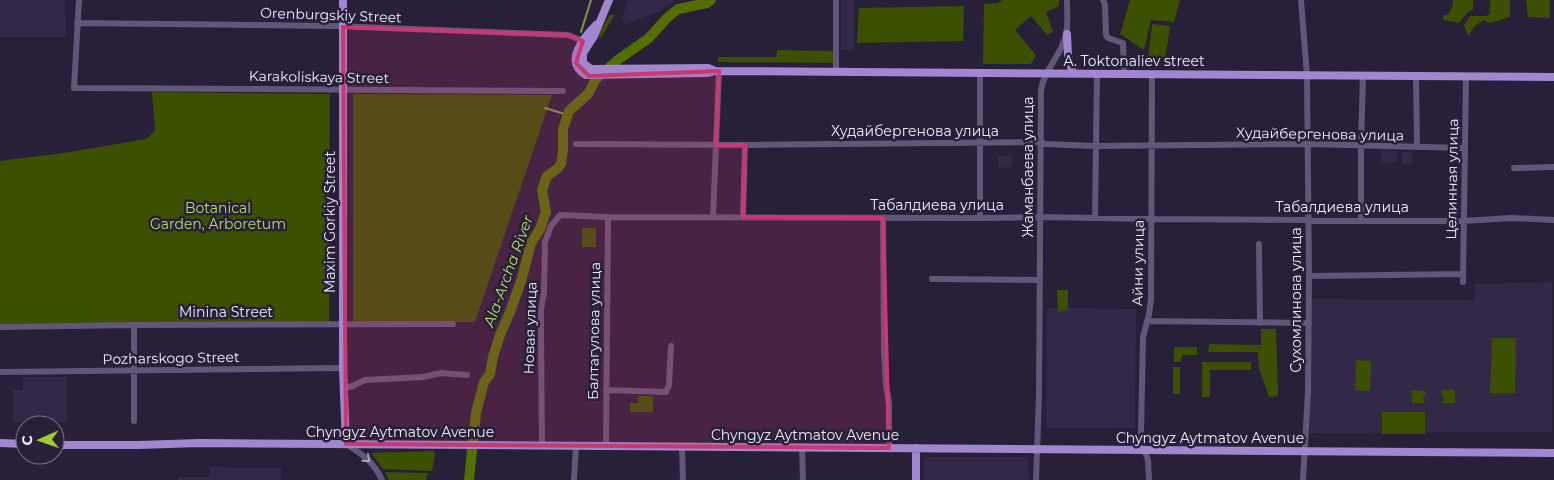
<svg xmlns="http://www.w3.org/2000/svg" width="1554" height="480" font-family="Montserrat,sans-serif">
  <style>
    .built { fill: #332847 }
    .green { fill: #3b5000 }
    .lines { fill: none; stroke-linecap: round; stroke-linejoin: round }
    .stream { stroke: #82944d; stroke-width: 2 }
    .river { stroke: #536f02; stroke-width: 10 }
    .minor { stroke: #625779; stroke-width: 6 }
    .major { stroke: #a087cf; stroke-width: 8 }
    .oneway { stroke: #a8a0ba }
    .marked { fill: #c93873; fill-opacity: 0.2; stroke: #c93873; stroke-width: 4; stroke-linejoin: round }
    .labels { text-anchor: middle; dominant-baseline: central; stroke-width: 5; stroke-linejoin: round; paint-order: stroke }
    .street-label { font-size: 14px; fill: #efeafb; stroke: #281f38 }
    .park-label { font-size: 14px; fill: #b5de65; stroke: #281f38 }
    .water-label { font-size: 15px; font-style: italic; fill: #b6df66; stroke: #281f38 }
  </style>
  <rect width="100%" height="100%" fill="#281f38"/>
  <path class="built" d="M0 0H65L66 37H0Z
    M628 0H676L658 12 625 25 622 18Z
    M841 0H854V50H841Z
    M1381 151H1397V162L1381 163Z
    M1402 152H1412V164H1402Z
    M1012 155V167L999 168 998 156Z
    M1552 282V432L1309 433 1310 299 1475 300V284Z
    M1047 308 1136 309 1135 428H1046Z
    M23 377H67V422H13V390H23Z
    M924 457H1028L1029 480H924Z
    M210 467 281 468V480H178V477H210Z"/>
  <path class="green" d="M1002 0H1059V6L1046 12 1053 32 1047 35 1031 16 1015 30 1036 55 1031 64H983L984 4 998 3Z
    M1130 0H1180L1174 22 1151 20 1144 50 1120 34Z
    M1453 0H1473V9L1467 13 1459 23 1443 20 1444 15H1447C1451 10 1453 6 1453 0Z
    M1490 0H1510V17L1490 23 1484 20 1475 26 1468 36 1464 25 1470 16H1486L1490 14Z
    M1526 0H1550V18L1528 17Z
    M964 6 963 41 857 43 859 8Z
    M615 14 601 38 597 36 610 15Z
    M1152 24 1170 26 1165 61 1148 59Z
    M777 50 836 51V63L718 62V57H776Z
    M152 92 330 94 329 234H323V237L329 238V322L0 324V161L64 153 146 139 155 131Z
    M353 94 552 95 475 322H353Z
    M582 228H596V247H582Z
    M1057 290H1068V310L1058 311Z
    M1261 329H1276L1278 396 1269 397 1259 368 1258 352H1208L1209 344 1261 345Z
    M1492 338H1516L1515 393H1490Z
    M1174 347H1197V355H1182L1181 362H1174Z
    M1356 360 1371 361 1370 391 1355 390Z
    M1202 362H1251V370H1210V397H1202Z
    M1173 367H1180V394H1173Z
    M1412 390 1425 391 1426 394 1423 398 1425 403H1412Z
    M1443 390H1455V403H1441L1444 398 1441 392Z
    M638 396H653V412H630V403H638Z
    M1382 412H1425V434H1382Z
    M434 451 435 454 432 471 383 469 371 453Z
    M385 472 428 473 426 480H389Z"/>
  <g class="lines">
    <path class="stream" d="M581 32 591 0
      M545 108 568 115"/>
    <path class="river" d="M469 480 476 413 484 382 490 374 493 357 500 335 510 312 522 278 531 243 540 229 546 212 542 190 547 176 557 169 561 164 563 151V129L569 111 588 94 596 79 619 59 649 38 667 18 678 9 707 3 711 0"/>
    <path class="minor" d="M79 0 74 88 563 91
      M836 0V72
      M1103 0 1105 5 1106 35 1108 38 1123 43 1124 73
      M1301 0 1307 75 1309 276 1308 392 1303 480
      M77 23 334 26 568 35 583 41
      M980 73V218
      M1416 75 1417 147
      M576 144 744 145 1041 142 1045 144 1095 146 1307 144 1465 148
      M1514 168 1554 167
      M713 217 719 71
      M743 217 745 145
      M883 218 884 352 886 385 889 403V448
      M1095 218 1097 73
      M1361 220V145L1363 75
      M1259 244 1260 323
      M1309 276 1463 274
      M932 279 1040 280
      M1463 282 1466 76
      M1147 321 1309 323
      M0 327 134 325 453 324
      M0 372 343 368
      M344 388 352 386 365 380 423 377 441 373 467 375
      M606 390 666 392 669 385 671 346
      M134 421V325
      M346 444C363 455 373 461 382 480
      M542 445 541 333V309L544 293 545 242 551 226 560 215 608 217 980 218 1041 217 1151 219 1463 221 1511 218 1554 220
      M606 446 608 217
      M682 447 683 480
      M802 447 803 480
      M574 480 576 446
      M1036 480 1039 395 1041 90C1044 71 1057 60 1063 43 1069 30 1067 14 1067 0
      M1149 480 1148 460 1141 441V432L1143 337 1149 314 1151 299 1152 74"/>
    <path class="major" d="M343 0V368L346 444
      M609 0 594 36 583 53V63L591 69 708 68 715 71 1554 77
      M596 25C584 37 563 62 586 75L708 73 715 71
      M1067 34 1068 56 1073 73
      M0 443 25 444
      M55 445H138L199 443 1554 453
      M916 448V480"/>
  </g>
  <defs><path id="oneway-chevron" d="M-2-3.5L2.5 0L-2 3.5" fill="none" stroke-width="1.6" stroke-linecap="round" stroke-linejoin="round" transform="scale(1.25)"/></defs>
  <use class="oneway" href="#oneway-chevron" transform="translate(367 459) rotate(39)"/>
  <path class="marked" d="M343 27 568 35 583 41 576 63 589 76 719 71 716 145H745L743 217 883 218 889 448 346 444Z"/>
  <g class="labels">
    <g class="street-label">
      <text transform="translate(331 15) rotate(2)">Orenburgskiy Street</text>
      <text x="1134" y="61">A. Toktonaliev street</text>
      <text transform="translate(319 77) rotate(1)">Karakoliskaya Street</text>
      <text x="915" y="131">Худайбергенова улица</text>
      <text transform="translate(1320 134) rotate(1)">Худайбергенова улица</text>
      <text transform="translate(1028 167) rotate(-90)">Жаманбаева улица</text>
      <text transform="translate(1452 179) rotate(-89)">Целинная улица</text>
      <text x="937" y="205">Табалдиева улица</text>
      <text x="1342" y="207">Табалдиева улица</text>
      <text transform="translate(330 222) rotate(-90)">Maxim Gorkiy Street</text>
      <text transform="translate(1138 263) rotate(-89)">Айни улица</text>
      <text transform="translate(1296 300) rotate(-90)">Сухомлинова улица</text>
      <text x="226" y="312">Minina Street</text>
      <text transform="translate(530 328) rotate(-88)">Новая улица</text>
      <text transform="translate(594 331) rotate(-89)">Балтагулова улица</text>
      <text transform="translate(171 358) rotate(-1)">Pozharskogo Street</text>
      <text x="400" y="432">Chyngyz Aytmatov Avenue</text>
      <text x="805" y="435">Chyngyz Aytmatov Avenue</text>
      <text x="1210" y="438">Chyngyz Aytmatov Avenue</text>
    </g>
    <g class="park-label">
      <text x="218" y="208">Botanical<tspan x="218" dy="16">Garden, Arboretum</tspan></text>
    </g>
    <g class="water-label">
      <text transform="translate(508 271) rotate(-70)">Ala-Archa River</text>
    </g>
  </g>
  <g transform="translate(40 440) rotate(268)"><circle r="24" fill="#281f38" stroke="#787086"/>
  <path d="M0-4L9 19L0 12L-9 19Z" fill="#9dca30"/>
  <text y="-8" font-size="14" font-weight="bold" text-anchor="middle" fill="#efeafb">С</text>
  </g>
</svg>
